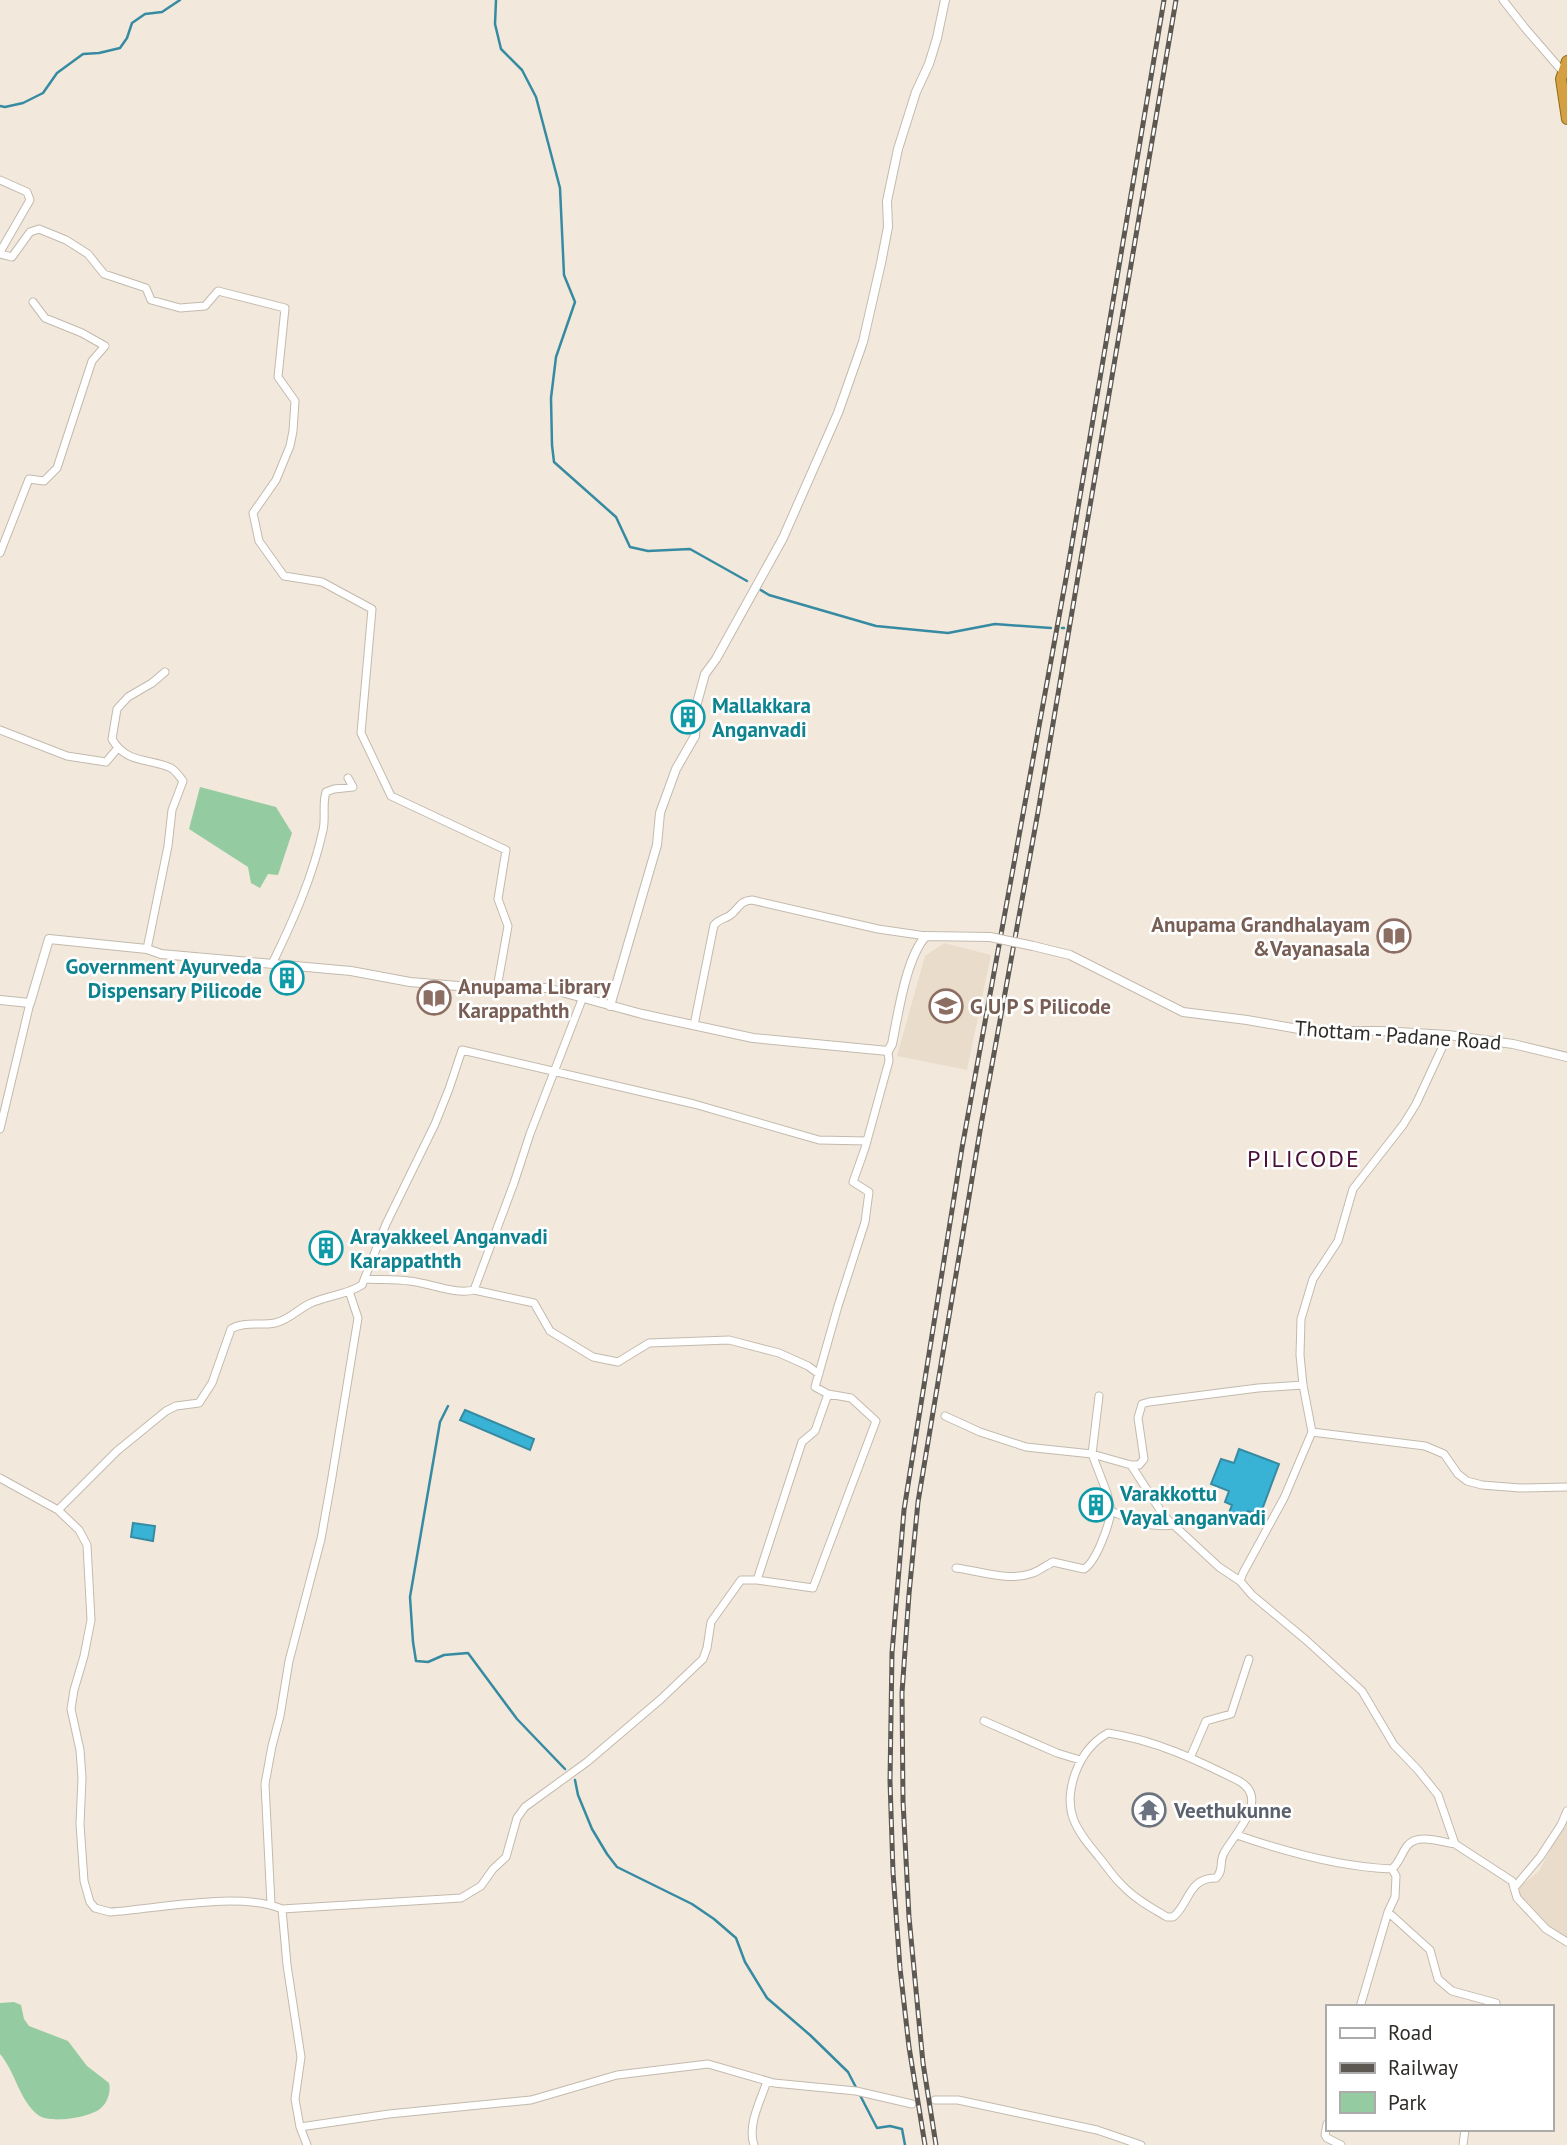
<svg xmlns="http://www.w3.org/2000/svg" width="1567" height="2145" font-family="'PT Sans',sans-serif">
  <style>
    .built { fill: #e9dcca }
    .green { fill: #95cba1 }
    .water { fill: #38b3d6; stroke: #368ba2; stroke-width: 2 }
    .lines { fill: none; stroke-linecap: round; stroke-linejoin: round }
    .stream { stroke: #368ba2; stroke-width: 2.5 }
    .minor-casing { stroke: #c3baae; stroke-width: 9 }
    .tertiary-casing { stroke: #c3baae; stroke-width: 10 }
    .trunk-casing { stroke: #93691a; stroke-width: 12 }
    .minor { stroke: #fff; stroke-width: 7 }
    .tertiary { stroke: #fff; stroke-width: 8 }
    .trunk { stroke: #d4a042; stroke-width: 10 }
    .rail-casing { stroke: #5d5952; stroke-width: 5 }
    .rail { stroke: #fff; stroke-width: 2.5; stroke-dasharray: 8; stroke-linecap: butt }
    .tertiary-bridge-casing { stroke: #c3baae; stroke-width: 10; stroke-linecap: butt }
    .tertiary-bridge { stroke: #fff; stroke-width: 8 }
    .labels { text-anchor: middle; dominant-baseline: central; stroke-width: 5; stroke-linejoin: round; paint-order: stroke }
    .culture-label { font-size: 21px; font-weight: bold; fill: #0d838f; stroke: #fff; text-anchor: start }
    .education-label { font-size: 21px; font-weight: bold; fill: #785e54; stroke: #fff; text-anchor: start }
    .street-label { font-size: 21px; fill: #302d28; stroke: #fff }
    .worship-label { font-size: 21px; font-weight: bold; fill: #5b616d; stroke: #fff; text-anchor: start }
    .quarter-label { font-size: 24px; letter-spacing: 2px; fill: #490f39; stroke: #fff }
  </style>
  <rect width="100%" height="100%" fill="#f2e9dc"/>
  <path class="built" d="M944 943 991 955 967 1070 897 1056 925 956Z
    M1567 1818V1940L1549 1929 1520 1897 1518 1888 1539 1871Z"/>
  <path class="green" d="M200 787 276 807 292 833 278 875 268 874 260 888 251 883 248 867 189 829Z
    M14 2002 21 2005 24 2019 29 2026 68 2041 87 2066 109 2083C111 2091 108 2102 101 2108 90 2118 49 2124 38 2115 19 2100 15 2071 0 2054V2003Z"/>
  <path class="water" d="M465 1410 534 1439 530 1450 460 1420Z
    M1239 1449 1279 1464 1260 1515 1248 1511 1245 1519 1229 1513 1232 1505 1225 1502 1229 1491 1211 1484 1221 1459 1234 1463Z
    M133 1523 155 1526 153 1541 131 1537Z"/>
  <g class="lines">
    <path class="stream" d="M496 0 495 24 501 49 522 70 536 97 560 188 564 275 575 302 556 357 551 398 552 445 554 462 616 517 630 547 648 551 690 549 747 581
      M0 106 5 107 23 103 43 93 57 73 83 54 99 53 120 48 127 38 132 23 145 14 162 12 180 0
      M759 589 769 595 876 626 948 633 995 624 1051 628
      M1062 628H1064
      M448 1406 440 1422 410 1597 413 1642 416 1661 428 1662 444 1655 468 1653 517 1719 565 1769
      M575 1780 578 1795 592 1829 607 1854 617 1867 692 1904 714 1919 736 1938 745 1962 767 1998 810 2035 848 2072 877 2128 890 2126 902 2129 905 2145"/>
    <defs>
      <path id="minor" d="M1503 0 1525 28 1563 72
        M0 180 27 192 30 200 0 252
        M0 254 12 257 30 232 39 229 66 240 88 254 104 274 146 288 151 300 180 308 205 306 218 291 285 308 278 377 295 401 293 431 290 446 276 480 253 513 259 541 284 576 322 582 372 609 361 733 391 796 506 850 498 899 508 926 497 988
        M0 553 29 479 44 481 57 468 92 361 105 346 82 333 45 318 33 302
        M0 730 67 756 106 762 117 749
        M147 949 168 846 172 810 183 781C179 776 176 771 171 768 149 758 126 764 112 739L117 709 128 697 152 683 165 672
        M272 964C293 921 313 876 323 830 326 817 322 804 326 792L334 789 353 787 348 778
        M694 1025 714 925C719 919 722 920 729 916 739 910 738 901 752 900L878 929 926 936
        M1448 1035 1416 1104 1403 1125 1353 1189 1338 1241 1313 1279 1301 1319 1300 1355 1303 1385 1312 1432 1425 1446 1444 1454 1458 1474 1467 1481 1482 1485 1520 1488 1567 1487
        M0 1129 30 1003
        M365 1279C380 1280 395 1279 409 1281 430 1283 455 1295 474 1290L514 1183 530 1134 583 997
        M474 1290 534 1303 550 1331 593 1357 618 1362 649 1343 729 1340 779 1353 808 1366 819 1374
        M1099 1396 1092 1454 1107 1493 1111 1511C1134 1521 1148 1528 1174 1525
        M945 1416 980 1432 1026 1447 1092 1454 1131 1465H1139L1144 1459 1138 1418 1142 1404 1149 1402 1258 1388 1303 1385
        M1312 1432 1284 1498 1243 1573 1240 1581 1252 1595 1306 1640 1362 1691 1394 1745 1418 1770 1438 1795 1455 1844 1512 1881 1517 1898 1546 1929 1567 1942
        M1131 1465 1164 1516 1219 1567 1240 1581
        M0 1478 58 1510 79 1530 87 1545 91 1620 84 1656 74 1690 71 1709 80 1750 82 1778 80 1824 84 1881 90 1902 95 1908 110 1912C157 1909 240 1891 282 1909L287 1965 301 2057 295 2099 300 2127 307 2145
        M58 1510 117 1451 166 1411 176 1406 199 1403 212 1383 231 1329C243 1321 261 1326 275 1323 289 1320 297 1310 309 1304 326 1296 346 1295 362 1285L386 1224 435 1124 449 1089 462 1050 694 1104 819 1140 867 1141
        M956 1568C981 1571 1008 1582 1033 1573 1040 1570 1047 1565 1053 1562L1084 1569C1096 1562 1109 1526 1111 1511
        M757 1580 813 1588 876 1421 851 1398 828 1394
        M984 1721 1057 1753 1080 1760
        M1108 1733C1155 1740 1197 1760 1239 1781 1271 1799 1234 1834 1224 1853 1219 1861 1224 1871 1216 1878 1187 1878 1190 1904 1173 1917H1167C1152 1908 1135 1899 1123 1886 1114 1878 1107 1867 1099 1857 1076 1830 1062 1811 1075 1774 1081 1757 1092 1742 1108 1733Z
        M1190 1758 1206 1721 1231 1714 1249 1659
        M1237 1835C1286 1852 1340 1867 1392 1869 1400 1862 1401 1854 1407 1846 1417 1833 1441 1842 1455 1844
        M1514 1888 1540 1857 1561 1825 1567 1811
        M271 1904 265 1784 272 1746 280 1716 289 1661 321 1539 332 1477 358 1318 349 1291
        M282 1909 461 1898 481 1886 493 1869 506 1857 517 1818 525 1807 587 1762 661 1699 703 1659 707 1648 711 1622 741 1580H757L802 1442 815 1431 828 1394 815 1387 838 1306 865 1222 869 1192 853 1182 865 1148 889 1061 888 1051
        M1388 1912 1430 1950 1438 1979 1452 1991 1496 2003 1495 2007
        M1360 2007 1388 1912 1395 1897 1396 1876 1392 1869
        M935 2100H958L1097 2130 1141 2145
        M1327 2124 1325 2135 1327 2138 1341 2145
        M300 2127 389 2114 531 2100 617 2075 708 2064 774 2083 856 2091 912 2104
        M754 2145C747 2125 761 2100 767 2081
        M1463 2145 1465 2129"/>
      <path id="tertiary" d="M1033 946 1070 955 1183 1012 1247 1020 1310 1031H1381L1448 1035 1513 1044 1567 1057
        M0 1000 30 1003 49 939 147 949 161 954 351 971 410 982 482 988H547L642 1014 753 1038 888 1051 892 1044C898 1015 906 957 926 936L990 937
        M610 1006 657 845 660 813 676 769 695 736 697 703 705 674 716 659 783 538 838 413 863 342 881 263 888 227 887 201 898 149 916 92 929 64 937 38 945 0"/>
      <path id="trunk" d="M1567 61 1561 79 1567 119"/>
    </defs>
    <use href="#minor" class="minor-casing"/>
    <use href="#tertiary" class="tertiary-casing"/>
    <use href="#trunk" class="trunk-casing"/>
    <use href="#minor" class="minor"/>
    <use href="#tertiary" class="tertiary"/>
    <use href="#trunk" class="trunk"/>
    <defs>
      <path id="rail" d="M925 2145 909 2047 900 1968 893 1872 890 1781 892 1653 904 1510 962 1148 1067 573 1164 0
        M936 2145 923 2063 909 1917 903 1801 902 1693 909 1594 918 1502 981 1125 1038 812 1176 0"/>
    </defs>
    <use href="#rail" class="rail-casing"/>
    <use href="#rail" class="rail"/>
    <defs>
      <path id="tertiary-bridge" d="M990 937 1033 946"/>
    </defs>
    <use href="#tertiary-bridge" class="tertiary-bridge-casing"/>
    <use href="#tertiary-bridge" class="tertiary-bridge"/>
  </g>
  <defs>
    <symbol id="building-ring" viewBox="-11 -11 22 22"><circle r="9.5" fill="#fff" stroke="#0f9aa8" stroke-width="1.5"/><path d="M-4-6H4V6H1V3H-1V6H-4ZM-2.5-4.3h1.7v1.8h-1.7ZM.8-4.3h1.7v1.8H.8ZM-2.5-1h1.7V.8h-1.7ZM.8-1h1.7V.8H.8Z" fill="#0f9aa8"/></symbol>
    <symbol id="library-ring" viewBox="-11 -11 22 22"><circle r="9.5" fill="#fff" stroke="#8d6e63" stroke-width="1.5"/><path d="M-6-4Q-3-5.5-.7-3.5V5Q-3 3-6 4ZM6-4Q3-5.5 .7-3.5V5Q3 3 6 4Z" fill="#8d6e63"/></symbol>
    <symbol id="school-ring" viewBox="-11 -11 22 22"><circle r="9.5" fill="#fff" stroke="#8d6e63" stroke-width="1.5"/><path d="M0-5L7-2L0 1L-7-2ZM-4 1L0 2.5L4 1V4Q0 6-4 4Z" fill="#8d6e63"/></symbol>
    <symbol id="temple-ring" viewBox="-11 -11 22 22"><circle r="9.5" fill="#fff" stroke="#6b7280" stroke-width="1.5"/><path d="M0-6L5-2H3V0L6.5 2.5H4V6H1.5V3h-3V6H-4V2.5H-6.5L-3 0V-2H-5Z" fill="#6b7280"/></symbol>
  </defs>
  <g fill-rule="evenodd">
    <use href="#building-ring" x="669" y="698" width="38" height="38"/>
    <use href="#library-ring" x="1375" y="917" width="38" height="38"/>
    <use href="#building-ring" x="268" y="959" width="38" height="38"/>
    <use href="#library-ring" x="415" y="979" width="38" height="38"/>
    <use href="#school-ring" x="927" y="987" width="38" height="38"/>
    <use href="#building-ring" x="307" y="1229" width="38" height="38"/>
    <use href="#building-ring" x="1077" y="1486" width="38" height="38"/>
    <use href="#temple-ring" x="1130" y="1791" width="38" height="38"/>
  </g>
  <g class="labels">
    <g class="culture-label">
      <text x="712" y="705">Mallakkara<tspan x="712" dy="24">Anganvadi</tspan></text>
      <text x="262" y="966" text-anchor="end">Government Ayurveda<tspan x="262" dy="24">Dispensary Pilicode</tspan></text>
      <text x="350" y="1236">Arayakkeel Anganvadi<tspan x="350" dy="24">Karappathth</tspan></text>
      <text x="1120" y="1493">Varakkottu<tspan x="1120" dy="24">Vayal anganvadi</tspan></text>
    </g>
    <g class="education-label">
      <text x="1370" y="924" text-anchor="end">Anupama Grandhalayam<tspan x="1370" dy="24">&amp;Vayanasala</tspan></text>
      <text x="458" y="986">Anupama Library<tspan x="458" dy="24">Karappathth</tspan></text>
      <text x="970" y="1006">G U P S Pilicode</text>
    </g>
    <g class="street-label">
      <text transform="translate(1398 1035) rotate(4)">Thottam - Padane Road</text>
    </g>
    <g class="worship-label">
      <text x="1174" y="1810">Veethukunne</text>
    </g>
    <g class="quarter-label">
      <text x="1304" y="1158">PILICODE</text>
    </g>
  </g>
  <rect x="1326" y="2005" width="228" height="126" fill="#ffffff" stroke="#acaba9" stroke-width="2"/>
  <rect x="1340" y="2028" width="35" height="10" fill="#ffffff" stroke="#acaba9" stroke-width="2"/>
  <text x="1388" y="2040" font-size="21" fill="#302d28">Road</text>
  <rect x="1340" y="2063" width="35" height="10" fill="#5d5952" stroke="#acaba9" stroke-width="2"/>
  <text x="1388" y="2075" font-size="21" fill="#302d28">Railway</text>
  <rect x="1340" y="2092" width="35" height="21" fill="#95cba1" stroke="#acaba9" stroke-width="2"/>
  <text x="1388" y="2110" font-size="21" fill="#302d28">Park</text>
</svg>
